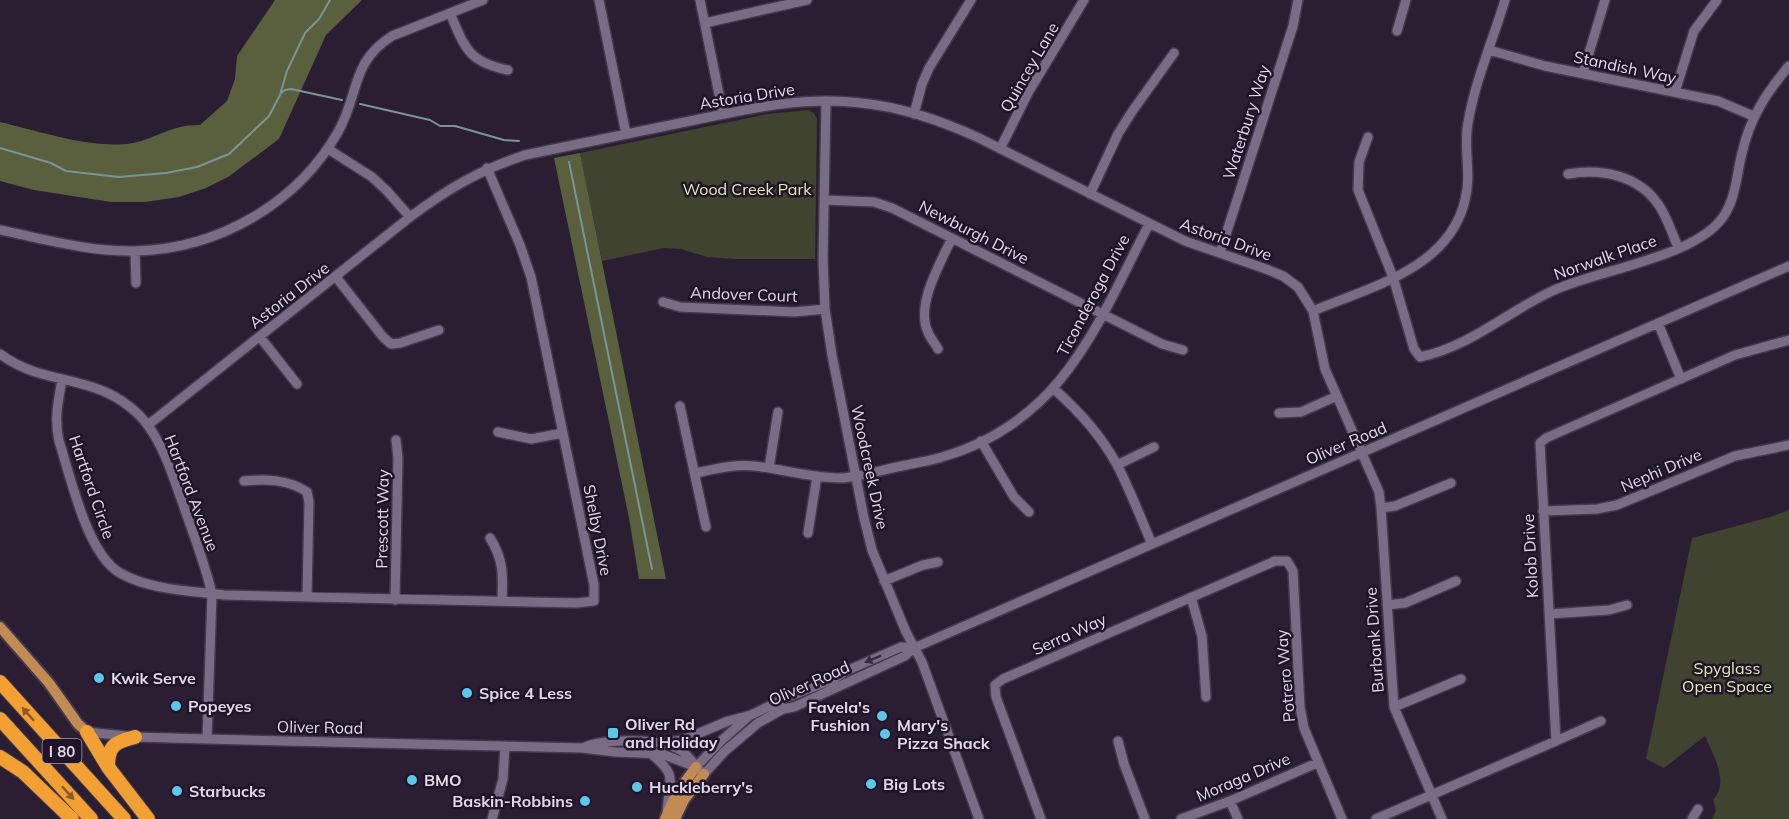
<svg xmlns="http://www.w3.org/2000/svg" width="1789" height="819" font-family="Mulish,sans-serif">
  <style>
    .green { fill: #3f432f }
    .forest { fill: #5a603e }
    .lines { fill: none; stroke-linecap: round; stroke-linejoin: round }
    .stream { stroke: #78969a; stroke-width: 2 }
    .minor-casing { stroke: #44394b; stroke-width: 12 }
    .major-casing { stroke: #44394b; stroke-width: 14 }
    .highway-casing { stroke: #44394b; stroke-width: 16 }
    .minor { stroke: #7b6c85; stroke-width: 9 }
    .major { stroke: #c28b54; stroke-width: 10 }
    .highway { stroke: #f2a034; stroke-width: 14 }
    .oneway { fill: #382a40 }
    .oneway2 { fill: #8a5a2e }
    .poi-dot { fill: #5cc7e8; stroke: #211429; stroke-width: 2 }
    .labels { text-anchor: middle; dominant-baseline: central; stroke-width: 5; stroke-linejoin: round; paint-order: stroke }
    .shield { fill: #211429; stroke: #a79dad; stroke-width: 1.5 }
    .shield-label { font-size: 15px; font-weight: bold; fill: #e0d8e6 }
    .street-label { font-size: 16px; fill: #e0d8e6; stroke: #211429 }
    .park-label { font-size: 16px; fill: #dfeaac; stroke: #211429 }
    .poi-label { font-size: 16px; font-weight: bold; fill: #e0d8e6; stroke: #211429; text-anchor: start }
  </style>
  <rect width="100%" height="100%" fill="#2b1e33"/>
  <path class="green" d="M809 110 814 113 817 119 815 259H734L707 257 681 249 664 248 602 261 580 153 767 114Z
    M1789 510V819H1712L1716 810 1713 800C1730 782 1713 755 1705 736L1664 768 1646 759 1692 538 1770 517Z"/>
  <path class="forest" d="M275 0H362L326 35 279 139 228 177 206 188 179 197 145 202H111L34 190 0 181V122C39 131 93 150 133 143 157 138 173 124 200 125L227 101 235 79 237 56Z
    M580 153 666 579H639L629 518 554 158Z"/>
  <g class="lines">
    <path class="stream" d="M281 93 285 90 291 89 342 100
      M360 104 430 120 440 126H455L504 140 519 141
      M0 148 51 163 66 171 119 177 166 173 197 167 229 154 269 116 280 95 287 71 305 33 319 19 330 0
      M569 162 652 569"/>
    <defs>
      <path id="minor" d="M599 0 626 134
        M700 0 723 114
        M450 13C465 48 468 62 508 70
        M705 23 807 0
        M1397 31 1406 0
        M1489 50 1545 66 1718 101 1753 116
        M1583 73 1605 0
        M1675 92 1694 31 1717 0
        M826 101 823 260 825 309 832 355 864 518 872 550 906 632 922 662 979 819
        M914 114 922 84 929 68 971 0
        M1368 137 1359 162 1358 190 1393 277 1414 349 1420 357C1469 347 1506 313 1550 292 1594 270 1699 258 1725 214 1736 196 1737 173 1742 153 1750 118 1766 93 1789 66
        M328 149 372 177 387 191 410 217
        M1000 149 1028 93 1084 0
        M1568 174C1600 168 1638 175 1658 204 1667 216 1672 234 1678 247
        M1090 194 1118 134 1131 113 1174 53
        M824 200 874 202 892 208 1162 344 1183 350
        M0 230C44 239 90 252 135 251 218 249 297 204 338 132 360 93 350 63 392 36L483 0
        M135 251 136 283
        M1220 253 1293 26 1298 0
        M336 277 383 337 391 344 400 343 439 330
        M663 302 680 307 794 312 825 309
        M1313 311C1370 287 1449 269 1465 200 1472 174 1463 148 1468 123 1475 81 1493 40 1505 0
        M1658 323 1681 379
        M260 337 297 384
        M938 349C935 343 930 338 928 332 915 305 941 262 952 238
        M0 354C34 379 66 376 103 391 120 398 138 411 149 427 166 451 174 480 184 507 194 536 205 564 212 594L207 739
        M62 380C58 402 54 419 59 441 71 478 87 554 120 573 150 590 190 591 224 595L577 603 594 601V585L531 277 520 245 487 168
        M1054 389C1079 411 1100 434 1116 463 1130 489 1140 517 1152 544
        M680 406 706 527
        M1279 413 1301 412 1337 396
        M148 425 410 217C449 188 478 171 525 155 580 144 635 132 690 121 747 109 803 96 861 103 902 107 942 121 979 138L1185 241 1266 269 1283 276 1298 287 1313 311 1325 369 1379 492 1381 508 1394 707 1442 819
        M498 432 531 439 563 433
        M981 441 1014 497 1029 512
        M1117 465 1154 447
        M769 468 778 412
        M696 473C715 469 734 464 754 466 782 469 811 478 840 478 857 478 888 468 907 465 918 462 931 461 942 457 1063 422 1097 325 1149 224
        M244 481C265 479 288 479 307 492L309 502 307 597
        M1381 508 1395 506 1451 483
        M1543 511 1597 509 1617 505 1735 456 1789 445
        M808 533 817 476
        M490 538C504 560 503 576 502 601
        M884 581 923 565 938 562
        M1191 597 1202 636 1206 697
        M395 600 398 458 396 440
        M1387 605 1405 603 1456 581
        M1549 614 1609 610 1627 605
        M1394 707 1461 679
        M87 732 135 737 207 739 582 748 615 752 662 754 696 767
        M1118 741 1124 764 1145 819
        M1556 741 1601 721
        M664 743 683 740 728 721 751 715 788 697 834 679 844 672 901 647 914 648
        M582 748C604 738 660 738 680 750 690 756 695 767 704 774L725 751 758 723 783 709 794 707 905 656 914 648 1789 266
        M650 753C679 776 669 779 667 811
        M696 767 721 741 749 716
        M1230 801 1238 819
        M492 819 503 779 505 746
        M1041 819 996 697 995 685 1003 679 1275 561H1287L1293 571 1300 707 1304 728 1342 819
        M1181 819 1230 801 1317 763
        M1376 819 1556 741 1540 443 1546 438 1735 355 1789 340
        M1692 819 1698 809"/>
      <path id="major" d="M0 627 49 683 78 724 87 732
        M665 819 676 794 696 767
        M675 819 684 800 704 774"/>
      <path id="highway" d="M0 682 124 819
        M0 719 91 819
        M87 732 108 767 148 819
        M0 757 23 772 72 819
        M108 767C108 745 115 742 135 737"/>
    </defs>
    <use href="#minor" class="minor-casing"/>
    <use href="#major" class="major-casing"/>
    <use href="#highway" class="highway-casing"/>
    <use href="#minor" class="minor"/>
    <use href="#major" class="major"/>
    <use href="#highway" class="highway"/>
  </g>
  <defs><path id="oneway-solid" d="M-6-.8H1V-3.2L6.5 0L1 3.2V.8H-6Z" transform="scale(1.5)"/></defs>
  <use class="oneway" href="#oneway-solid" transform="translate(873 659) rotate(157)"/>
  <g class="oneway2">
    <use href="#oneway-solid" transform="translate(28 714) rotate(-132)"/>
    <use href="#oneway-solid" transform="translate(68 793) rotate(48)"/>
  </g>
  <g class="poi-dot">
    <circle cx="99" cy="678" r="6"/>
    <circle cx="467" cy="693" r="6"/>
    <circle cx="176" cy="706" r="6"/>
    <circle cx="882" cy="716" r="6"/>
    <rect x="607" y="727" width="12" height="12" rx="3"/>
    <circle cx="885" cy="734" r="6"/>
    <circle cx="412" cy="780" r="6"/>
    <circle cx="871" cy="784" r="6"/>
    <circle cx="637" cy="787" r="6"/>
    <circle cx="177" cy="791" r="6"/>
    <circle cx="585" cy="801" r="6"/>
  </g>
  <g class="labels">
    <rect class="shield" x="42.5" y="739" width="39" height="24" rx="4.5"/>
    <g class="shield-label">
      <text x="62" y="751">I 80</text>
    </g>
    <g class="street-label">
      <text transform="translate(1029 67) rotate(-60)">Quincey Lane</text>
      <text transform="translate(1625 67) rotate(12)">Standish Way</text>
      <text transform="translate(747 96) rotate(-9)">Astoria Drive</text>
      <text transform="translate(1246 122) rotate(-72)">Waterbury Way</text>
      <text transform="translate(974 232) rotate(27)">Newburgh Drive</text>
      <text transform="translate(1226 239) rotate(20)">Astoria Drive</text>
      <text transform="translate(1605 257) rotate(-19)">Norwalk Place</text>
      <text transform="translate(744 294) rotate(2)">Andover Court</text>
      <text transform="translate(289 295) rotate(-38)">Astoria Drive</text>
      <text transform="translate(1093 295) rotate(-62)">Ticonderoga Drive</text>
      <text transform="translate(1346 443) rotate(-23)">Oliver Road</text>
      <text transform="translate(870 467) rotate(78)">Woodcreek Drive</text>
      <text transform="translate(1661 470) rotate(-23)">Nephi Drive</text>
      <text transform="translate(92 487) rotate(71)">Hartford Circle</text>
      <text transform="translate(192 493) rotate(69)">Hartford Avenue</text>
      <text transform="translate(382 519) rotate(-89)">Prescott Way</text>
      <text transform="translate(598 530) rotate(79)">Shelby Drive</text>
      <text transform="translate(1530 556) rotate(-93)">Kolob Drive</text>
      <text transform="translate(1069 634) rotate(-24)">Serra Way</text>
      <text transform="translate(1374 640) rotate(-94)">Burbank Drive</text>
      <text transform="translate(1285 676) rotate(-95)">Potrero Way</text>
      <text transform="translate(809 683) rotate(-24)">Oliver Road</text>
      <text transform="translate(320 727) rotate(1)">Oliver Road</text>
      <text transform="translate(1243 777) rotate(-23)">Moraga Drive</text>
    </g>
    <g class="park-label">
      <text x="747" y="189">Wood Creek Park</text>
      <text x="1727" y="668">Spyglass<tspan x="1727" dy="18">Open Space</tspan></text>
    </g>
    <g class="poi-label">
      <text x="111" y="678">Kwik Serve</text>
      <text x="479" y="693">Spice 4 Less</text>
      <text x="188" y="706">Popeyes</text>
      <text x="870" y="707" text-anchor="end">Favela's<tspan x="870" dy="18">Fushion</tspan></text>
      <text x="625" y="724">Oliver Rd<tspan x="625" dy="18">and Holiday</tspan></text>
      <text x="897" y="725">Mary's<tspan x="897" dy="18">Pizza Shack</tspan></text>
      <text x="424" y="780">BMO</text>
      <text x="883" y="784">Big Lots</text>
      <text x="649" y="787">Huckleberry's</text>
      <text x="189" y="791">Starbucks</text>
      <text x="573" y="801" text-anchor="end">Baskin-Robbins</text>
    </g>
  </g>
</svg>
